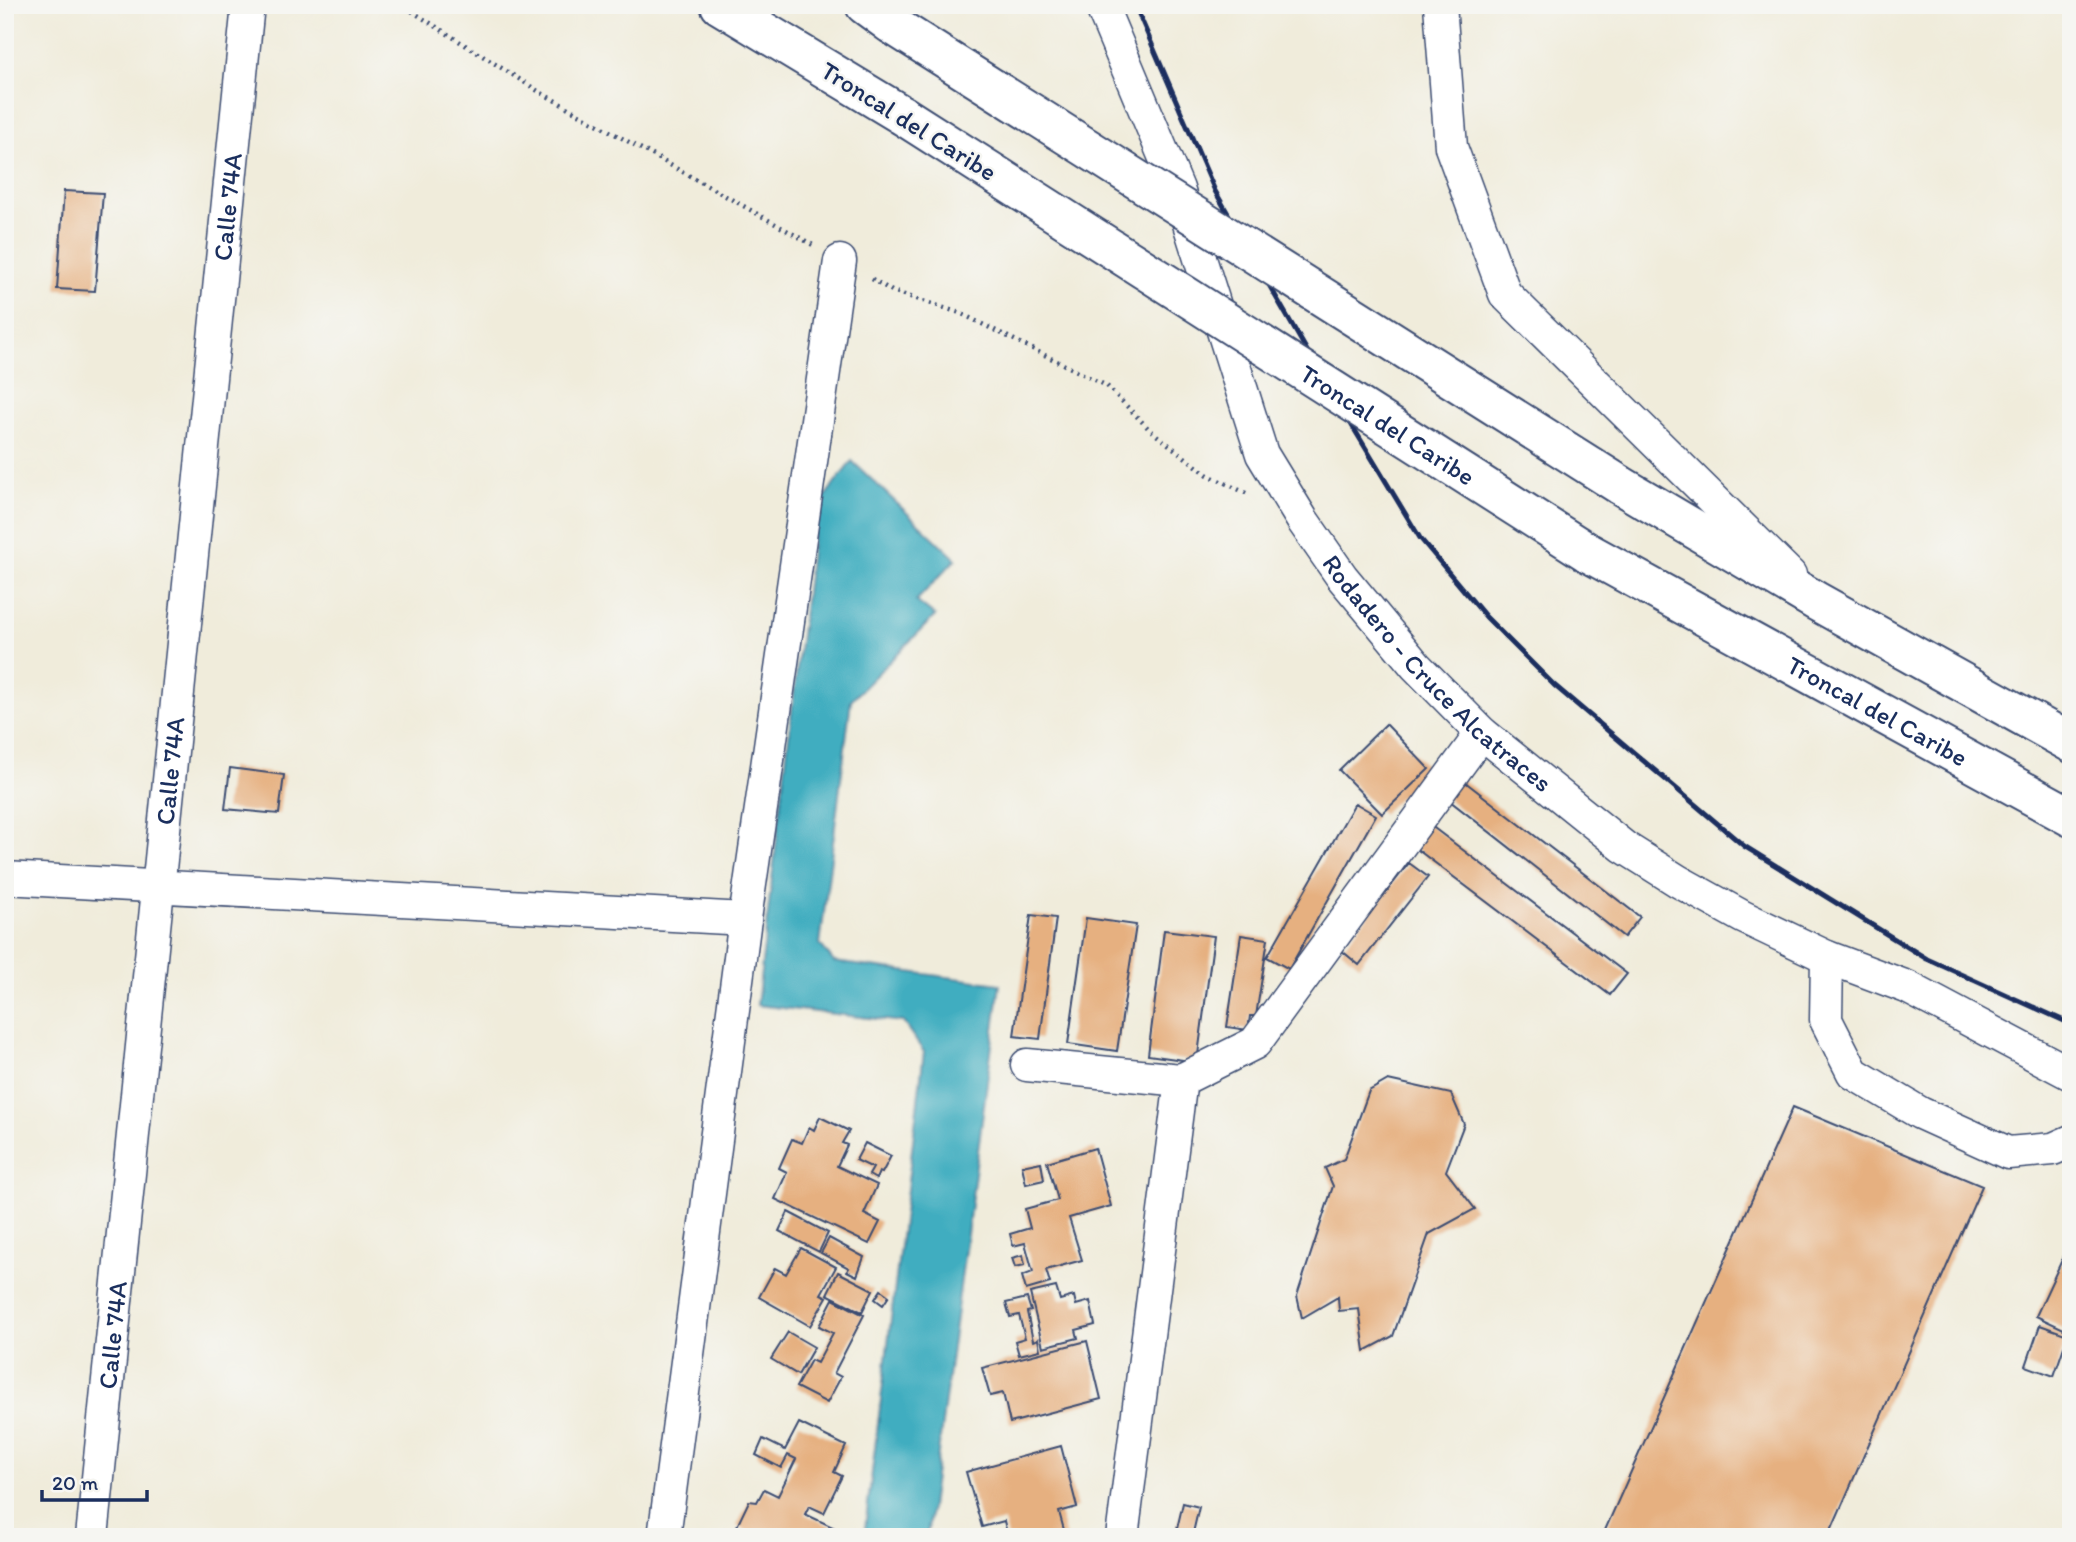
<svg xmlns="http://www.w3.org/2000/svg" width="2076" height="1542" font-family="Itim,sans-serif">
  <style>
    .water { fill: #41adc0; stroke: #2e6e8f; stroke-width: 2 }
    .building { fill: #e6b080 }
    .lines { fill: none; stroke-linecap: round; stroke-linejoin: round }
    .street-casing { stroke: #3b4b71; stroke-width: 35 }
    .highway-casing { stroke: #3b4b71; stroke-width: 42 }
    .path { stroke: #3b4b71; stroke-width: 4.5; stroke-dasharray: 2 5; stroke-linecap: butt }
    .street { stroke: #fff; stroke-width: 32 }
    .highway { stroke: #fff; stroke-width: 38 }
    .rail { stroke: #1b2f5e; stroke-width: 5 }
    .highway-bridge-casing { stroke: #3b4b71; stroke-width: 42; stroke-linecap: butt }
    .highway-bridge { stroke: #fff; stroke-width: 38 }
    .labels { text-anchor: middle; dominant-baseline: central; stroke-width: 5; stroke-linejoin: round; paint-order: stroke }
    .street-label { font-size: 26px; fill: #1b2f5e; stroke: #f6f6f2 }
  </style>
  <rect width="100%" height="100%" fill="#f6f6f2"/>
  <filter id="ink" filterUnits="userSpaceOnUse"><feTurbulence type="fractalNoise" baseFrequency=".0143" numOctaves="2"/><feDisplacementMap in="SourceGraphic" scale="14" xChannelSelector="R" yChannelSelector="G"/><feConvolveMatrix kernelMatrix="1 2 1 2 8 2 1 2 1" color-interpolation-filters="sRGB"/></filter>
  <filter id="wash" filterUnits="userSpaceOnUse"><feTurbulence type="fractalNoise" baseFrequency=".00686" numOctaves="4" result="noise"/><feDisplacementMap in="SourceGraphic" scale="28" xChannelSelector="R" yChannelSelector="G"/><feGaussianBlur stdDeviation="1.57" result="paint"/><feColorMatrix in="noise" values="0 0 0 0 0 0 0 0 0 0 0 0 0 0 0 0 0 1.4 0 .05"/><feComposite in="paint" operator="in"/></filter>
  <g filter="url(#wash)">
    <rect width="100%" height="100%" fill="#f0ecdb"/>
    <path class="water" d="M852 461 956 559 916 601 935 616 851 700 820 944 834 962 1000 984 927 1537H864L924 1052 903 1022 757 1005 816 508Z"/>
    <g id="blocks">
      <path class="building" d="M64 191 103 193 95 291 57 289Z
        M1386 724 1429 769 1382 814 1339 770Z
        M230 768 284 775 279 814 225 809Z
        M1460 778 1640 917 1624 937 1445 797Z
        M1355 803 1376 815 1289 969 1267 957Z
        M1426 822 1627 974 1610 995 1410 844Z
        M1409 863 1428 877 1359 965 1341 950Z
        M1031 915 1056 918 1040 1039 1014 1036Z
        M1086 918 1136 925 1117 1051 1068 1044Z
        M1164 930 1214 936 1197 1062 1148 1055Z
        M1241 935 1268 939 1256 1016H1250L1248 1030 1227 1027Z
        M1388 1080 1451 1094 1464 1124 1446 1171 1475 1209 1429 1234 1393 1336 1365 1351 1359 1309 1339 1311 1338 1297 1302 1318 1297 1296 1333 1186 1325 1168 1344 1159 1369 1091Z
        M1793 1107 1982 1186 1828 1537H1602Z
        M820 1117 849 1131 842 1143 847 1145 837 1166 877 1185 864 1214 880 1222 869 1244 775 1199 787 1172 779 1168 792 1139 802 1143 809 1127 814 1130Z
        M865 1143 891 1156 882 1173 879 1172 876 1179 869 1175 873 1168 856 1160Z
        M1095 1148 1111 1206 1069 1218 1082 1260 1046 1270 1050 1283 1026 1290 1022 1276 1033 1272 1025 1243 1013 1246 1010 1234 1030 1228 1025 1209 1058 1200 1047 1162Z
        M1041 1162 1044 1180 1026 1184 1022 1166Z
        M788 1212 828 1233 819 1252 779 1231Z
        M829 1238 864 1257 857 1276 847 1271 849 1268 821 1253Z
        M2068 1247 2071 1248 2070 1332 2036 1316Z
        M801 1248 836 1267 821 1294 827 1297 810 1326 759 1297 775 1268 786 1274Z
        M1023 1255 1025 1265 1015 1267 1012 1258Z
        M838 1272 873 1290 862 1312 827 1294Z
        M1056 1287 1060 1300 1074 1296 1076 1305 1090 1301 1095 1325 1076 1330 1078 1338 1043 1347 1030 1293Z
        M881 1290 889 1296 883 1305 875 1299Z
        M1027 1298 1031 1311 1027 1312 1033 1341 1038 1339 1040 1350 1019 1355 1015 1341 1025 1338 1019 1315 1010 1317 1006 1303Z
        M833 1299 864 1315 834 1373 841 1377 827 1403 796 1387 811 1360 817 1363 833 1333 819 1326Z
        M2040 1325 2068 1335 2054 1376 2026 1366Z
        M788 1332 814 1347 798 1375 771 1359Z
        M1087 1341 1101 1399 1010 1423 1003 1393 990 1396 982 1368Z
        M799 1423 846 1446 834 1472 842 1476 824 1513 809 1506 805 1514 854 1537H759L737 1526 749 1501 757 1502 764 1489 778 1496 796 1459 788 1455 781 1468 756 1455 763 1439 785 1450Z
        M1061 1446 1077 1507 1059 1512 1066 1537H1008L1004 1521 982 1527 966 1472Z
        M1183 1503 1199 1507 1192 1537H1161L1162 1530 1176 1533Z"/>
    </g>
  </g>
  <g filter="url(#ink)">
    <use href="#blocks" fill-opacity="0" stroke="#3b4b71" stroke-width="2"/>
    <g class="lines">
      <defs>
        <g id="street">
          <path id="s1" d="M1101 5 1178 189 1262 454 1303 521 1342 577 1416 666 1482 733 1624 847 1678 881 1743 917 1827 957 1907 987 2071 1074"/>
          <path d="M1440 5 1451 147 1505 294 1790 575"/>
          <path d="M5 878 745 919"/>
          <path d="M1827 957 1826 1020 1853 1073 1920 1113 2008 1153 2053 1149 2071 1141"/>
          <path d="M1027 1065 1181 1080 1255 1043 1482 733"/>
          <path id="s2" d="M92 1537 248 5"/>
          <path d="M664 1537 745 919 840 261"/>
          <path d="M1122 1537 1181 1080"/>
        </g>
        <g id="highway">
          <path d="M720 5 902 115"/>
          <path d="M865 5 891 24"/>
          <path d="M1620 485 1816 601 2071 743"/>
          <path id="s3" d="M1587 552 2071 817"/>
        </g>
      </defs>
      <use href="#street" class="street-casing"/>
      <use href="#highway" class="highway-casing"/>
      <path class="path" d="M408 5 413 12 538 91 813 245
        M872 279 892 291 960 313 1107 386 1150 430 1208 475 1246 493"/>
      <use href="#street" class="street"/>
      <use href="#highway" class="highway"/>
      <path class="rail" d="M1135 5 1215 191 1310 356 1420 538 1486 617 1554 685 1744 846 1927 959 2071 1024"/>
      <defs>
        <g id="highway-bridge">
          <path d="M891 24 1620 485"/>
          <path id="s4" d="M902 115 1587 552"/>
        </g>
      </defs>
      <use href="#highway-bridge" class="highway-bridge-casing"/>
      <use href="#highway-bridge" class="highway-bridge"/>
    </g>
  </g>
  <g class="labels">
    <g class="street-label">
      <text transform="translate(909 121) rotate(32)">Troncal del Caribe</text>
      <text stroke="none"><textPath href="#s2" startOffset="1337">Calle 74A</textPath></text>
      <text stroke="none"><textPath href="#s4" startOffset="576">Troncal del Caribe</textPath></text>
      <text stroke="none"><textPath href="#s1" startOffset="760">Rodadero - Cruce Alcatraces</textPath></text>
      <text stroke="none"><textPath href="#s3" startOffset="331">Troncal del Caribe</textPath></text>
      <text stroke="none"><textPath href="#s2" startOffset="770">Calle 74A</textPath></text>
      <text stroke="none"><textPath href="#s2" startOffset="203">Calle 74A</textPath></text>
    </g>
  </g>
  <rect width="2076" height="1542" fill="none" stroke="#f6f6f2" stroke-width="28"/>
  <path d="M42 1490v10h105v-10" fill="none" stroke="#1b2f5e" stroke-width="3.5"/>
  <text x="52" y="1490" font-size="21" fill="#1b2f5e" stroke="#f6f6f2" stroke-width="5" paint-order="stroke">20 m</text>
</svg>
